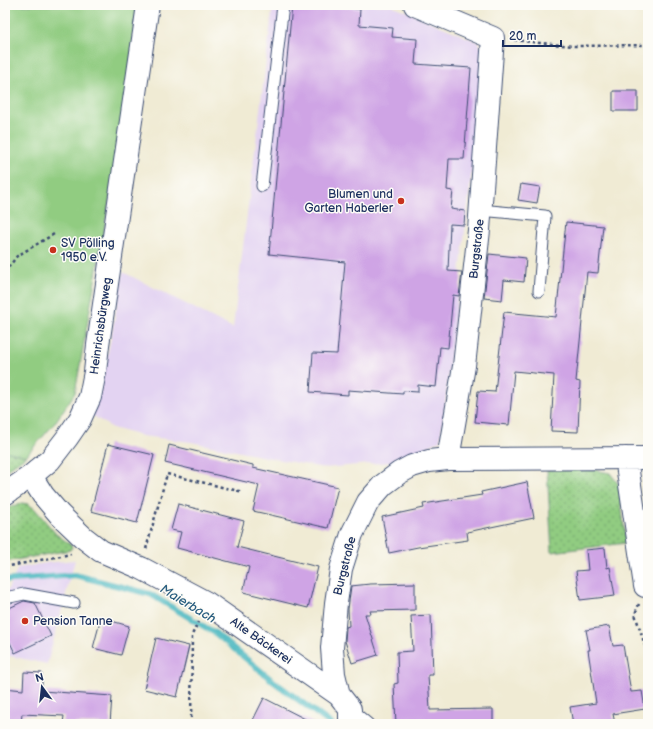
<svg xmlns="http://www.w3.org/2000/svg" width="653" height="729" font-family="'Balsamiq Sans',sans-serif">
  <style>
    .built { fill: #e3d3f2 }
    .grass { fill: url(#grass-dots); stroke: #567e70 }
    .pitch { fill: #91cc81; stroke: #567e70 }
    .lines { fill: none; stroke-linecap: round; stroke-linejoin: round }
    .stream { stroke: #48b7c0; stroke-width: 6 }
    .building { fill: #cfa4e5 }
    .lane-casing { stroke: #3b4b70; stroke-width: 13 }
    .street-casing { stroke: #3b4b70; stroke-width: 24 }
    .path { stroke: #3b4b70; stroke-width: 2.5; stroke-dasharray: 3 3; stroke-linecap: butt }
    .lane { stroke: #fff; stroke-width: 11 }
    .street { stroke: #fff; stroke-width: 22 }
    .poi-dot { fill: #c8321e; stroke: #fdfcf7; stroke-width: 1.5 }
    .labels { text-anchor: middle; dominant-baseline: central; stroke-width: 3; stroke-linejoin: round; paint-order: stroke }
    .poi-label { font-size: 12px; fill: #1b2f5e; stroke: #fdfcf7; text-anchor: start }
    .street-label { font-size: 12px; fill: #1b2f5e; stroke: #fdfcf7 }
    .water-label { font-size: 13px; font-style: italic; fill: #2b5f80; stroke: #fdfcf7 }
  </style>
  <defs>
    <pattern id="grass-dots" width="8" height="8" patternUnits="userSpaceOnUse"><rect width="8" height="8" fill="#91cc81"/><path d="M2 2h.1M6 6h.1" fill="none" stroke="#76a66d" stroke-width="1.8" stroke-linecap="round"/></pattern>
  </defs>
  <rect width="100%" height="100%" fill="#fdfcf7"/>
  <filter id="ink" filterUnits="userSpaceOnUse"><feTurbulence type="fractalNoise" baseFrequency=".025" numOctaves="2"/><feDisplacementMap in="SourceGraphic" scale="8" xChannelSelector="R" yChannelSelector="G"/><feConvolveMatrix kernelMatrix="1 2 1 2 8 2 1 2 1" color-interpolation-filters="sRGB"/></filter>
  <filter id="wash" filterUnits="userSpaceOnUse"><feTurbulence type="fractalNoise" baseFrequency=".012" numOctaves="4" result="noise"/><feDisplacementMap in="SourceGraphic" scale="16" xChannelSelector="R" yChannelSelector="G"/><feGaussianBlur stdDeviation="0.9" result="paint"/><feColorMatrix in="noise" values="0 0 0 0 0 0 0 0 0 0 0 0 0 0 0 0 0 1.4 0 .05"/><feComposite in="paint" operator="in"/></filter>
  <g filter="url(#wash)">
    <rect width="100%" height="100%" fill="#f0ebd4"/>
    <path class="built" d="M273 5H391L478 42 485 55 445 405 440 440 403 461 324 468 271 458 191 442 142 436 112 428 92 415 100 392 112 333 123 272 233 328Z
      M75 560 47 664 5 655V593L8 589 18 568 47 563Z"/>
    <path class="grass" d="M5 451 26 456 5 471Z
      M547 470H595L610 473 619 485 626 543 552 552Z
      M22 503 28 504 35 509 56 534 71 545 72 548 70 550 5 562V509Z"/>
    <path class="pitch" d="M5 5H137L126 107 75 393 54 424 26 456 5 451Z"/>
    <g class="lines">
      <path class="stream" d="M5 580H13L75 575 150 594 215 633 273 681 331 724"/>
    </g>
    <g id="blocks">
      <path class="building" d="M292 5 360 9 359 25 393 28 392 37 417 39 415 64 471 68 464 159H449L447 190 453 191 451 209 465 211 464 225 450 224 448 271 462 272 459 296 453 295 448 348 440 347 436 387 418 385V392L403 391V394L348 390V395L310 392 313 353 337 354 345 262 269 254Z
        M613 91H638V111H613Z
        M521 184 540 187 537 203 518 200Z
        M566 222 603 226 598 273 587 272 576 381 580 382 578 432 551 431 554 375 514 371 509 425 475 422 478 391 495 392 504 312 556 317Z
        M489 254 526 258 524 282 504 280 502 300 484 298Z
        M108 444 154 455 137 523 91 511Z
        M169 445 253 465V468L338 487 328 528 253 511 259 485 165 463Z
        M527 482 534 518 467 532 468 540 418 547 389 553 382 517 424 508 423 504 482 495 481 492Z
        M178 504 244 521 237 547 318 567 308 608 243 592 249 567 177 548 181 532 171 530Z
        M605 548 607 568 610 567 615 596 580 600 576 571 588 570 586 550Z
        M415 583V610L370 611 371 614H365L378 655 352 663 345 641 346 627 349 626 348 609 351 586 370 584Z
        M24 601 35 603 51 636 15 653 5 632V610Z
        M431 615 433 675H428L430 710 493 709V724H396L394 684 398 683 397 652 413 651 411 616Z
        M101 618 129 626 121 655 93 648Z
        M609 626 613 646 623 645 631 692 642 691 645 709 613 714 615 724H573L570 707 596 703 588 650H590L586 630Z
        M156 638 189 646 177 697 144 689Z
        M24 672 42 673V691L112 696 110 724 63 723 64 716 22 714 21 723 5 722V688L23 690Z
        M264 698 315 724H251Z"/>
    </g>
  </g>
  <g filter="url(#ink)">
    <use href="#blocks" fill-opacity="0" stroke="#3b4b70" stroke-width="1"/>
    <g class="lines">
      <defs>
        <path id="lane" d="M262 186 283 5
          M480 210 545 216 539 291
          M5 598 24 594 74 603
          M350 709 368 724"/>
        <path id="street" d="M626 458 645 586
          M448 459 648 458
          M31 476 43 495 60 515 83 537 101 551 141 568 207 603 339 695
          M5 494 31 476 50 460 67 438 80 419 90 397 95 372 98 345 148 5
          M350 724V709L339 695 334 674 332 648 336 603 341 569 352 534 368 502 383 485 399 473 412 466 429 461 448 459 464 366 479 230 493 38 415 5"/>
      </defs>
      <use href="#lane" class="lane-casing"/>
      <use href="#street" class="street-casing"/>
      <path class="path" d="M514 40 540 43 574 46 648 45
        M5 272 17 256 54 234
        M146 549 167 474 243 492
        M5 567 71 554
        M639 604 635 614 648 655
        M191 724 192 635 198 622"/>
      <use href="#lane" class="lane"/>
      <use href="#street" class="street"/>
    </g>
  </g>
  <g class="poi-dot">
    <circle cx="401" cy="201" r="4"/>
    <circle cx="53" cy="250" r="4"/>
    <circle cx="25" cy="621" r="4"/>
  </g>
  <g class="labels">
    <g class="poi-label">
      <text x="393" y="194" text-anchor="end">Blumen und<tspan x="393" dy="14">Garten Haberler</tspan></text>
      <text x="61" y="243">SV Pölling<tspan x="61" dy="14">1950 e.V.</tspan></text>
      <text x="33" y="621">Pension Tanne</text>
    </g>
    <g class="street-label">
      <text transform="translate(477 249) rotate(-84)">Burgstraße</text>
      <text transform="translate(101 326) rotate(-82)">Heinrichsbürgweg</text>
      <text transform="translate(345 566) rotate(-76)">Burgstraße</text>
      <text transform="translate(261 641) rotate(35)">Alte Bäckerei</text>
    </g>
    <g class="water-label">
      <text transform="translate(188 604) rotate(31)">Maierbach</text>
    </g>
  </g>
  <rect width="653" height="729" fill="none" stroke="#fdfcf7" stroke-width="20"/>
  <g transform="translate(42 687) rotate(345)" stroke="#fdfcf7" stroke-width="3" paint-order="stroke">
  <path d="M0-3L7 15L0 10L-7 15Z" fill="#1b2f5e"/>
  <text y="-6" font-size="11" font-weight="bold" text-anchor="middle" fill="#1b2f5e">N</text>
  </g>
  <path d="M503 40v6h58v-6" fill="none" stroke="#1b2f5e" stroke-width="2"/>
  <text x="509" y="40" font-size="12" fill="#1b2f5e" stroke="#fdfcf7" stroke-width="3" paint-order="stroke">20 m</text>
</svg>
